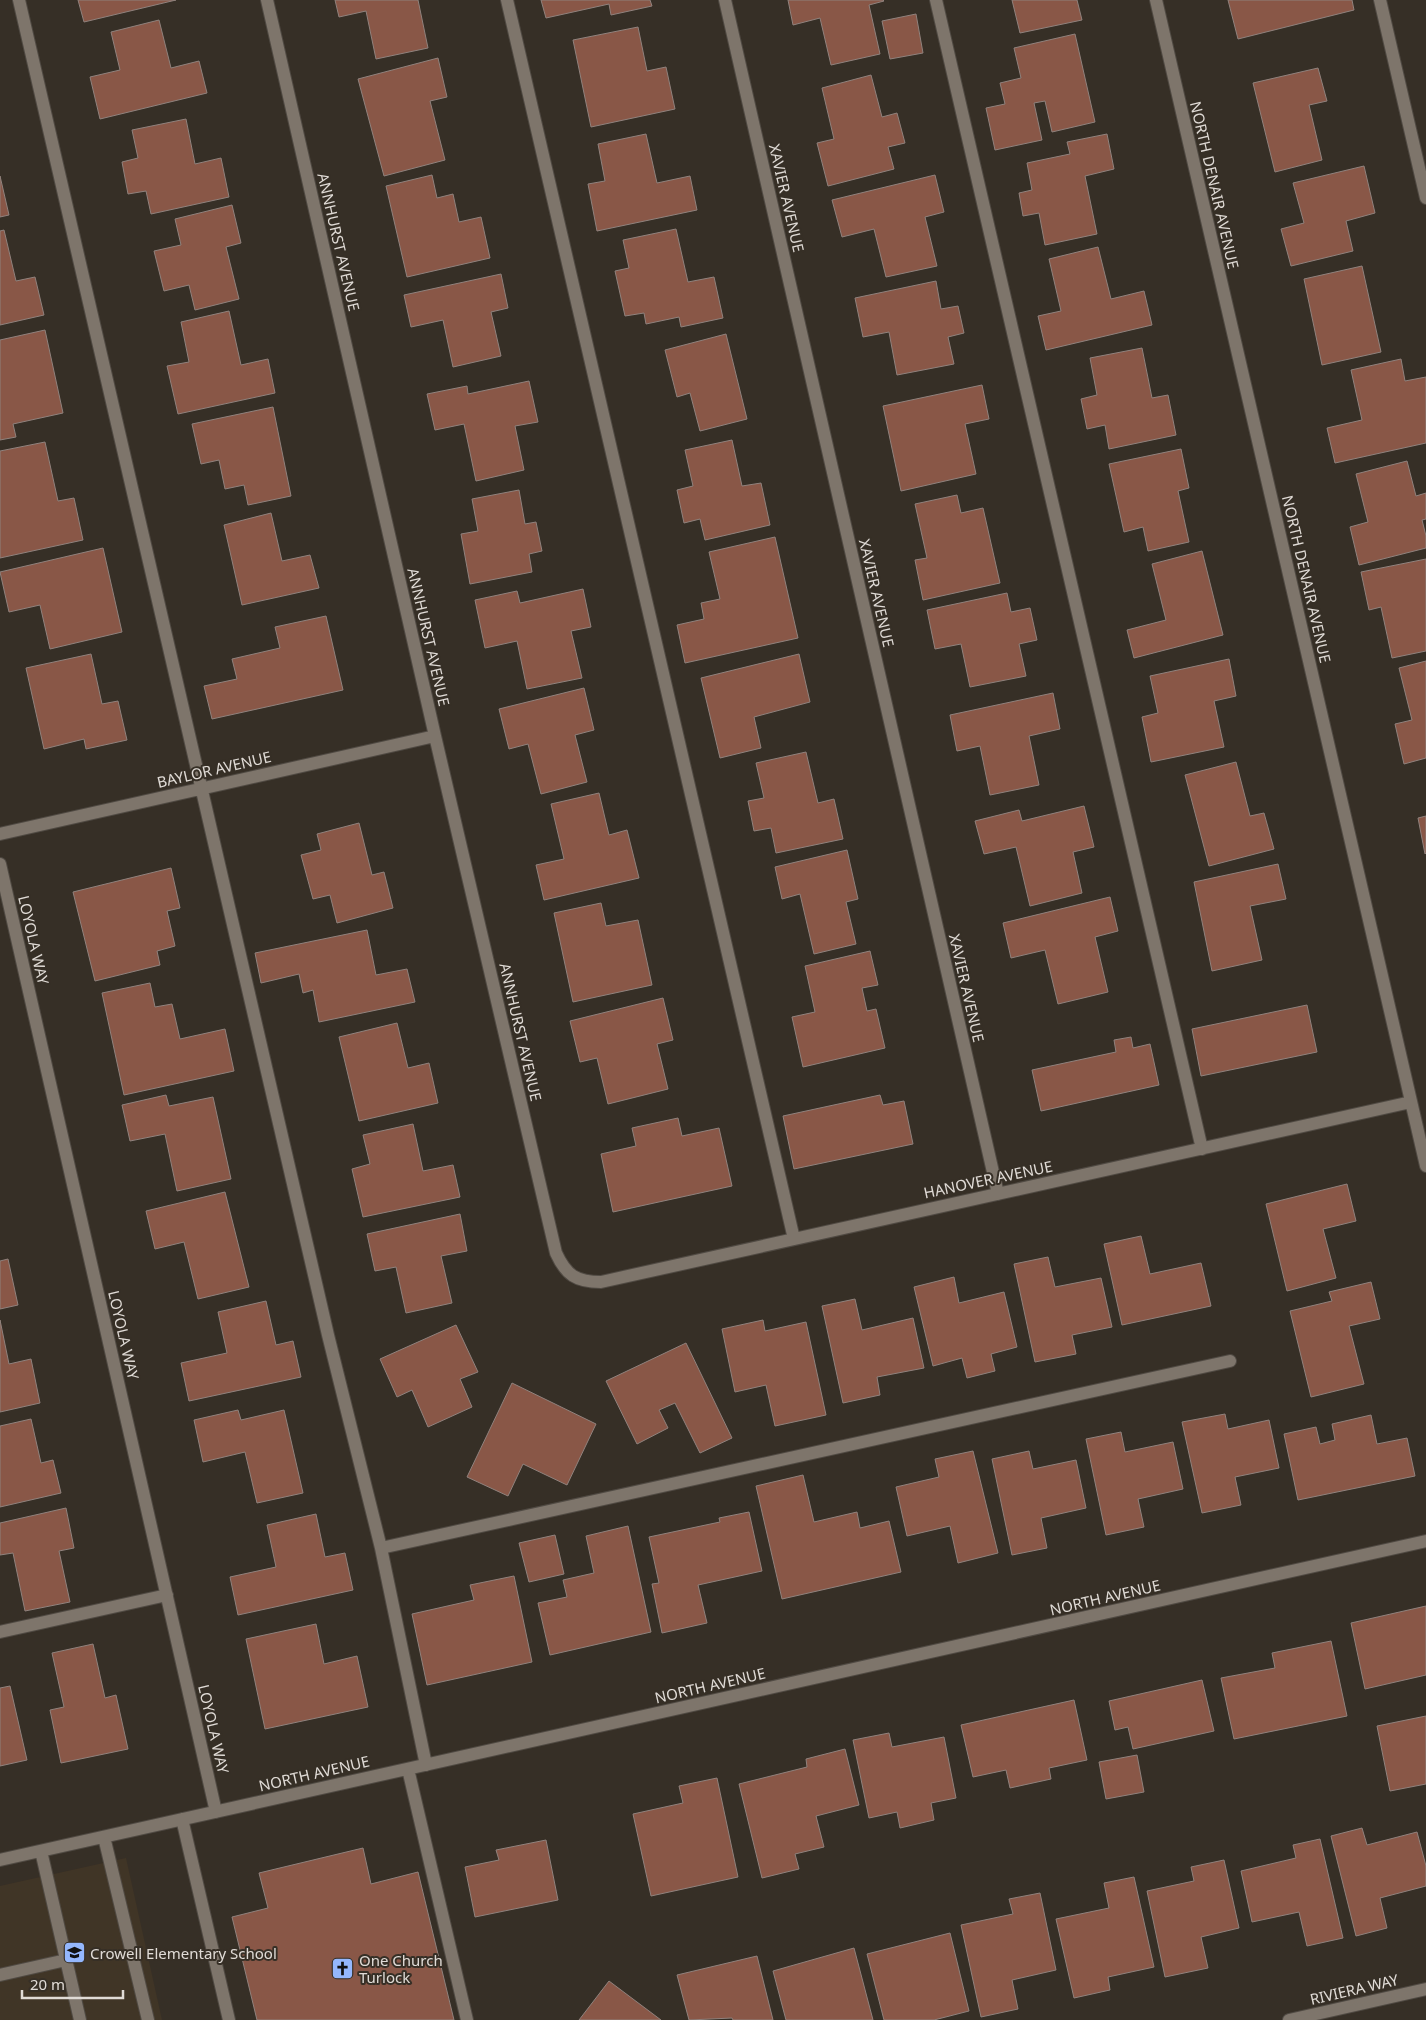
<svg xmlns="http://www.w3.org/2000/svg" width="1426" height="2020" font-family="'Noto Sans',sans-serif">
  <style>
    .built { fill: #403526 }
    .building { fill: #895747; stroke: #90827d }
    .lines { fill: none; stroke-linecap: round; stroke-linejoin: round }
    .minor-casing { stroke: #504a43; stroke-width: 14 }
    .minor { stroke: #7e756b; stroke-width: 12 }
    .labels { text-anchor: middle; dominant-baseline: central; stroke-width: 4; stroke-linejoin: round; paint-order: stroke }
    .street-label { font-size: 15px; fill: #e0dbd6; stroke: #362f26 }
    .poi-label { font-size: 15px; fill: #e0dbd6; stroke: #362f26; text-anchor: start }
  </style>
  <rect width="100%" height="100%" fill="#362f26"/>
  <path class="built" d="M126 1858 162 2020H0V1886Z"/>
  <path class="building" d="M78 0H176L84 22Z
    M335 0H418L428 48 376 59 366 11 339 17Z
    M541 0H650L652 6 611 15 609 4 546 18Z
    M788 0H883L884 1 869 5 880 54 831 65 820 18 793 25Z
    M1012 0H1077L1082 20 1020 33Z
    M1228 0H1352L1354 10 1238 39Z
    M916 14 923 53 890 59 882 21Z
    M159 20 171 68 199 61 207 93 100 119 90 77 120 70 111 32Z
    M638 27 647 71 666 67 675 109 591 127 573 40Z
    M1075 34 1095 122 1052 132 1045 101 1034 103 1042 140 995 150 986 108 1005 104 1000 83 1021 78 1014 48Z
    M438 58 447 97 430 101 445 160 384 176 358 79Z
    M1318 68 1327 101 1309 105 1322 160 1275 172 1253 83Z
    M871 75 882 117 897 113 905 143 888 147 894 169 828 186 817 143 834 139 822 88Z
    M186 119 195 164 221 158 229 197 151 214 146 191 128 194 122 162 138 158 132 130Z
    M646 134 657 183 690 176 697 210 597 231 588 184 605 181 598 144Z
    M1107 134 1114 169 1085 176 1097 234 1045 245 1039 213 1023 216 1019 193 1032 190 1027 163 1070 154 1067 142Z
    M1364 166 1375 213 1346 221 1353 251 1291 266 1281 229 1304 223 1293 183Z
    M432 175 437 198 453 194 459 222 481 217 490 258 407 277 386 186Z
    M935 175 944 212 925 217 937 266 886 277 874 229 842 237 832 200Z
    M0 176 9 215 0 217Z
    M232 205 241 243 226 247 239 299 195 310 189 285 164 291 154 251 181 245 175 219Z
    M676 229 688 282 714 277 723 318 681 327 679 317 646 324 644 313 625 316 615 271 629 268 623 240Z
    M4 230 16 281 35 277 44 315 0 325V231Z
    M1098 247 1111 299 1144 291 1152 325 1046 350 1038 316 1061 311 1049 259Z
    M1362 266 1381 352 1322 365 1304 279Z
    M501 274 508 308 491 312 501 356 453 367 443 320 411 327 404 295Z
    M936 281 941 309 958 306 964 333 948 337 954 364 897 375 889 332 863 337 855 298Z
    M229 311 241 365 268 359 275 393 178 414 167 366 189 362 181 322Z
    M45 330 63 413 13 424 16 437 0 440V340Z
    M726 334 747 419 700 431 690 393 677 397 665 350Z
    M1142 348 1152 398 1168 395 1176 435 1109 449 1105 425 1087 429 1081 399 1097 395 1090 358Z
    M1401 359 1405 381 1426 377V443L1335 463 1327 428 1362 420 1351 370Z
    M529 381 538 422 515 426 524 470 476 481 464 424 435 430 427 394 467 386 468 394Z
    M982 385 989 419 965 424 976 474 901 491 883 406Z
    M273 407 291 496 248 505 244 485 225 489 219 460 201 464 192 424Z
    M732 440 742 486 761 483 770 525 705 540 700 519 684 523 677 490 693 486 685 450Z
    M45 442 58 501 74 498 83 540 0 558V451Z
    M1181 449 1189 488 1178 491 1189 542 1148 551 1143 527 1124 532 1109 464Z
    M1407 461 1416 496 1426 493V519L1422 520 1426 536V548L1359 565 1350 527 1368 522 1356 474Z
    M519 490 525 524 536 522 542 551 529 554 532 572 470 584 461 534 478 531 472 499Z
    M957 495 961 513 983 508 1000 583 923 600 915 560 927 558 915 504Z
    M271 513 282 561 310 555 319 588 242 605 224 525Z
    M775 537 798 638 685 663 677 625 704 619 701 603 720 599 709 552Z
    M103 548 122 632 50 649 40 605 9 612 0 572Z
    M1202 551 1223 635 1134 658 1127 630 1166 620 1152 564Z
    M1426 559V651L1392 658 1381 607 1369 610 1361 572Z
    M583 589 591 627 571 631 582 678 527 689 517 641 485 648 475 600 517 591 520 603Z
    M1007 593 1011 612 1030 608 1037 640 1019 644 1026 676 970 687 961 644 935 649 927 610Z
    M326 616 343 690 212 719 204 686 237 679 232 659 280 648 275 627Z
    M91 654 102 704 118 701 127 740 86 749 84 739 44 749 26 668Z
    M799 654 810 702 754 717 761 748 720 758 701 678Z
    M1229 659 1236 696 1214 701 1224 747 1151 762 1142 717 1158 713 1150 676Z
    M1426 661V758L1404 764 1395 724 1412 720 1399 668Z
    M584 688 594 730 575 735 587 782 541 794 528 744 509 749 499 709Z
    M1053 693 1060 729 1029 736 1039 785 990 795 980 746 957 751 950 715Z
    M806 752 818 803 834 799 843 839 776 853 771 828 754 831 748 801 764 798 756 763Z
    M1236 762 1250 816 1264 813 1274 849 1209 866 1185 775Z
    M599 793 609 835 627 830 639 878 544 900 536 865 564 859 551 804Z
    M1084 806 1094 847 1073 852 1082 893 1030 906 1016 847 984 854 975 821 1019 810 1022 821Z
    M1426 816V853L1425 854 1418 818Z
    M359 823 372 875 384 872 393 908 337 923 330 895 313 899 301 855 321 850 317 834Z
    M847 850 858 899 846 902 856 944 814 954 800 894 782 899 775 867Z
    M1278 864 1286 899 1250 906 1262 960 1212 971 1194 882Z
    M171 868 180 908 167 911 175 946 157 951 160 965 95 981 73 892Z
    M1110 897 1118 931 1095 937 1108 992 1058 1004 1045 950 1011 958 1003 923Z
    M601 903 606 926 638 920 652 985 573 1002 554 913Z
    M367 930 376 975 407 969 415 1002 319 1022 313 990 303 993 299 974 261 983 255 953Z
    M870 951 878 985 862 988 867 1011 876 1009 885 1048 803 1067 792 1017 815 1012 805 966Z
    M150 983 155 1007 172 1004 180 1039 225 1029 234 1071 124 1095 102 993Z
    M663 998 673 1040 657 1044 668 1089 608 1104 597 1058 580 1062 570 1021Z
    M1307 1005 1317 1052 1201 1076 1192 1029Z
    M397 1023 408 1068 429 1063 438 1103 359 1121 339 1037Z
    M1131 1037 1133 1048 1150 1044 1159 1085 1041 1111 1032 1070 1116 1052 1114 1040Z
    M166 1095 169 1106 213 1097 231 1179 177 1191 165 1134 130 1141 122 1105Z
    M880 1095 883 1105 904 1101 913 1144 794 1169 783 1116Z
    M678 1118 682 1136 719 1128 732 1186 613 1212 601 1154 636 1146 632 1128Z
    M413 1124 423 1171 453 1165 460 1197 363 1217 352 1169 370 1164 363 1135Z
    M1347 1184 1356 1221 1323 1229 1336 1278 1287 1291 1266 1204Z
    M225 1192 249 1287 198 1299 184 1242 155 1249 146 1211Z
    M460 1214 467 1251 441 1256 452 1303 406 1313 396 1267 375 1271 367 1234Z
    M1141 1236 1150 1274 1201 1263 1211 1306 1122 1325 1104 1244Z
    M1048 1257 1055 1287 1101 1278 1112 1327 1072 1335 1076 1354 1035 1362 1014 1264Z
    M8 1259 18 1305 0 1309V1261Z
    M954 1277 959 1303 1004 1292 1017 1347 991 1354 995 1371 967 1378 962 1358 933 1366 914 1287Z
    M1371 1282 1380 1319 1349 1326 1364 1384 1311 1397 1290 1311 1332 1301 1329 1292Z
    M855 1299 862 1330 913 1318 924 1368 877 1377 880 1395 843 1403 822 1306Z
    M266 1301 276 1345 293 1341 301 1377 189 1401 181 1363 227 1353 218 1312Z
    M0 1320 9 1364 31 1359 40 1403 0 1412Z
    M763 1320 765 1331 806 1322 826 1415 775 1426 766 1385 735 1392 722 1329Z
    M456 1325 478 1372 460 1379 472 1407 428 1427 412 1390 397 1397 380 1359Z
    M686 1343 732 1438 700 1453 675 1403 659 1410 668 1428 637 1444 606 1381Z
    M512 1383 596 1424 567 1485 523 1464 508 1496 467 1477Z
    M238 1410 241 1420 284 1410 303 1493 257 1503 245 1452 203 1462 194 1420Z
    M1225 1414 1228 1429 1269 1420 1279 1468 1235 1477 1241 1505 1202 1513 1182 1422Z
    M1371 1415 1377 1444 1407 1438 1415 1476 1298 1500 1284 1434 1316 1427 1320 1444 1335 1440 1332 1424Z
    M31 1419 41 1463 53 1460 61 1493 0 1507V1426Z
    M1121 1432 1125 1452 1173 1442 1183 1489 1138 1499 1144 1527 1106 1535 1086 1439Z
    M973 1451 998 1553 958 1563 950 1526 907 1536 896 1487 939 1477 935 1459Z
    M1029 1451 1033 1469 1076 1460 1086 1508 1041 1518 1047 1548 1012 1555 992 1459Z
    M803 1475 814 1522 857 1512 860 1528 889 1521 901 1572 782 1599 756 1486Z
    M66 1508 74 1548 59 1551 70 1602 25 1611 13 1553 0 1555V1523Z
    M749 1512 762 1571 698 1585 707 1623 662 1633 652 1584 659 1583 649 1537 720 1522 719 1518Z
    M316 1514 325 1557 345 1553 353 1590 238 1615 230 1577 276 1567 267 1525Z
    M628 1526 651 1632 550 1655 538 1603 567 1597 563 1580 594 1573 586 1536Z
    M555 1535 564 1574 529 1582 519 1543Z
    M514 1576 532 1662 427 1685 412 1614 474 1600 470 1585Z
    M1426 1606V1675L1365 1689 1351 1623Z
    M316 1624 324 1664 357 1656 368 1707 265 1729 246 1639Z
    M1331 1641 1347 1716 1234 1739 1221 1678 1275 1668 1272 1653Z
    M93 1644 105 1698 116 1695 128 1749 61 1763 50 1710 64 1707 52 1653Z
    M1202 1680 1214 1731 1133 1749 1128 1727 1115 1730 1109 1701Z
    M10 1686 27 1760 0 1766V1688Z
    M1074 1700 1087 1760 1049 1768 1051 1779 1010 1788 1006 1770 973 1777 961 1725Z
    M1426 1716V1784L1390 1791 1377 1726Z
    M889 1733 892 1747 944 1737 956 1798 931 1803 934 1820 900 1828 897 1812 869 1818 853 1740Z
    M845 1749 859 1805 816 1816 824 1847 795 1854 799 1869 762 1878 739 1784 807 1767 806 1759Z
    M1137 1755 1144 1792 1106 1799 1099 1762Z
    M717 1778 738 1877 651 1896 633 1814 683 1803 679 1786Z
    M1362 1828 1367 1845 1417 1832 1426 1866V1886L1380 1898 1387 1928 1356 1936 1331 1836Z
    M1320 1839 1343 1938 1307 1946 1299 1912 1252 1922 1241 1871 1296 1858 1293 1845Z
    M546 1840 558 1900 475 1917 465 1867 499 1860 496 1850Z
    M363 1848 371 1884 418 1872 454 2020H257L232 1917 268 1908 259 1873Z
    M1224 1860 1239 1928 1201 1937 1208 1968 1165 1977 1147 1891 1194 1881 1191 1867Z
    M1134 1877 1154 1967 1108 1977 1110 1990 1074 1998 1056 1919 1109 1908 1104 1883Z
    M1040 1893 1056 1970 1012 1980 1018 2009 981 2017 961 1925 1013 1914 1009 1899Z
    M950 1933 969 2011 934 2020H884L867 1954Z
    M854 1948 873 2020H786L773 1971Z
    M757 1956 773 2020H733L732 2018 689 2020 677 1975Z
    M609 1981 661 2020H579Z"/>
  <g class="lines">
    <defs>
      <path id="minor" d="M19 0 328 1335 381 1548 426 1765
        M267 0 435 736 556 1253C566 1275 576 1282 601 1282L1411 1102
        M507 0 794 1239
        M725 0 998 1194
        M936 0 1202 1149
        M1156 0 1426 1166
        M1380 0 1426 198
        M0 834 435 736
        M0 864 216 1812
        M381 1548 1230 1361
        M0 1632 167 1595
        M408 1769 467 2020
        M182 1819 229 2020
        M104 1837 148 2020
        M41 1851 80 2020
        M0 1860 1426 1541
        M0 1975 66 1960
        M1289 2020 1426 1989"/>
    </defs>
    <use href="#minor" class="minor-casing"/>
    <use href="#minor" class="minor"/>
  </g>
  <defs>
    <symbol id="school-square" viewBox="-11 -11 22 22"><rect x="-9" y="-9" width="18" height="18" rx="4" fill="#94b7fd" stroke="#362f26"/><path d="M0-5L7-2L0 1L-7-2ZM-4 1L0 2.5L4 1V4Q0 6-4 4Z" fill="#111"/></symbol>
    <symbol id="church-square" viewBox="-11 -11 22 22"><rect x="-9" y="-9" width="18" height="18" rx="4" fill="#94b7fd" stroke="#362f26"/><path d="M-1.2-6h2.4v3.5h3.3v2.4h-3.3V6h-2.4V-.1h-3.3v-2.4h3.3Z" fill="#111"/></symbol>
  </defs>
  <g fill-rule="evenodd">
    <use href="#school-square" x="62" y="1940" width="25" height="25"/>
    <use href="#church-square" x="330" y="1956" width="25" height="25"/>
  </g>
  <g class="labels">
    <g class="street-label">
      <text transform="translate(1215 185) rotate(77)">NORTH DENAIR AVENUE</text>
      <text transform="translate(787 198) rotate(77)">XAVIER AVENUE</text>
      <text transform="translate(339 242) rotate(77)">ANNHURST AVENUE</text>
      <text transform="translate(1307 579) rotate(77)">NORTH DENAIR AVENUE</text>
      <text transform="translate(877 593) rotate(77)">XAVIER AVENUE</text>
      <text transform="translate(429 637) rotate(77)">ANNHURST AVENUE</text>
      <text transform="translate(214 769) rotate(-13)">BAYLOR AVENUE</text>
      <text transform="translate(34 940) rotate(77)">LOYOLA WAY</text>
      <text transform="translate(967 988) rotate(77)">XAVIER AVENUE</text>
      <text transform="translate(521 1032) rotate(77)">ANNHURST AVENUE</text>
      <text transform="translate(988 1179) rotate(-12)">HANOVER AVENUE</text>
      <text transform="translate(124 1335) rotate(77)">LOYOLA WAY</text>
      <text transform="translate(1105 1597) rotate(-13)">NORTH AVENUE</text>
      <text transform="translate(710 1685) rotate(-13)">NORTH AVENUE</text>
      <text transform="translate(214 1729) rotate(77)">LOYOLA WAY</text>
      <text transform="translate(314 1773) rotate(-13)">NORTH AVENUE</text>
      <text transform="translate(1354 1989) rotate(-13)">RIVIERA WAY</text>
    </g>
    <g class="poi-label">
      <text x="90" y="1953">Crowell Elementary School</text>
      <text x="359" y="1960">One Church<tspan x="359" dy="17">Turlock</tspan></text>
    </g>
  </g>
  <path d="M22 1990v8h101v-8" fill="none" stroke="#e0dbd6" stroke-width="2.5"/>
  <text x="30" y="1990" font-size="15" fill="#e0dbd6" stroke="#362f26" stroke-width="4" paint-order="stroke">20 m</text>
</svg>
